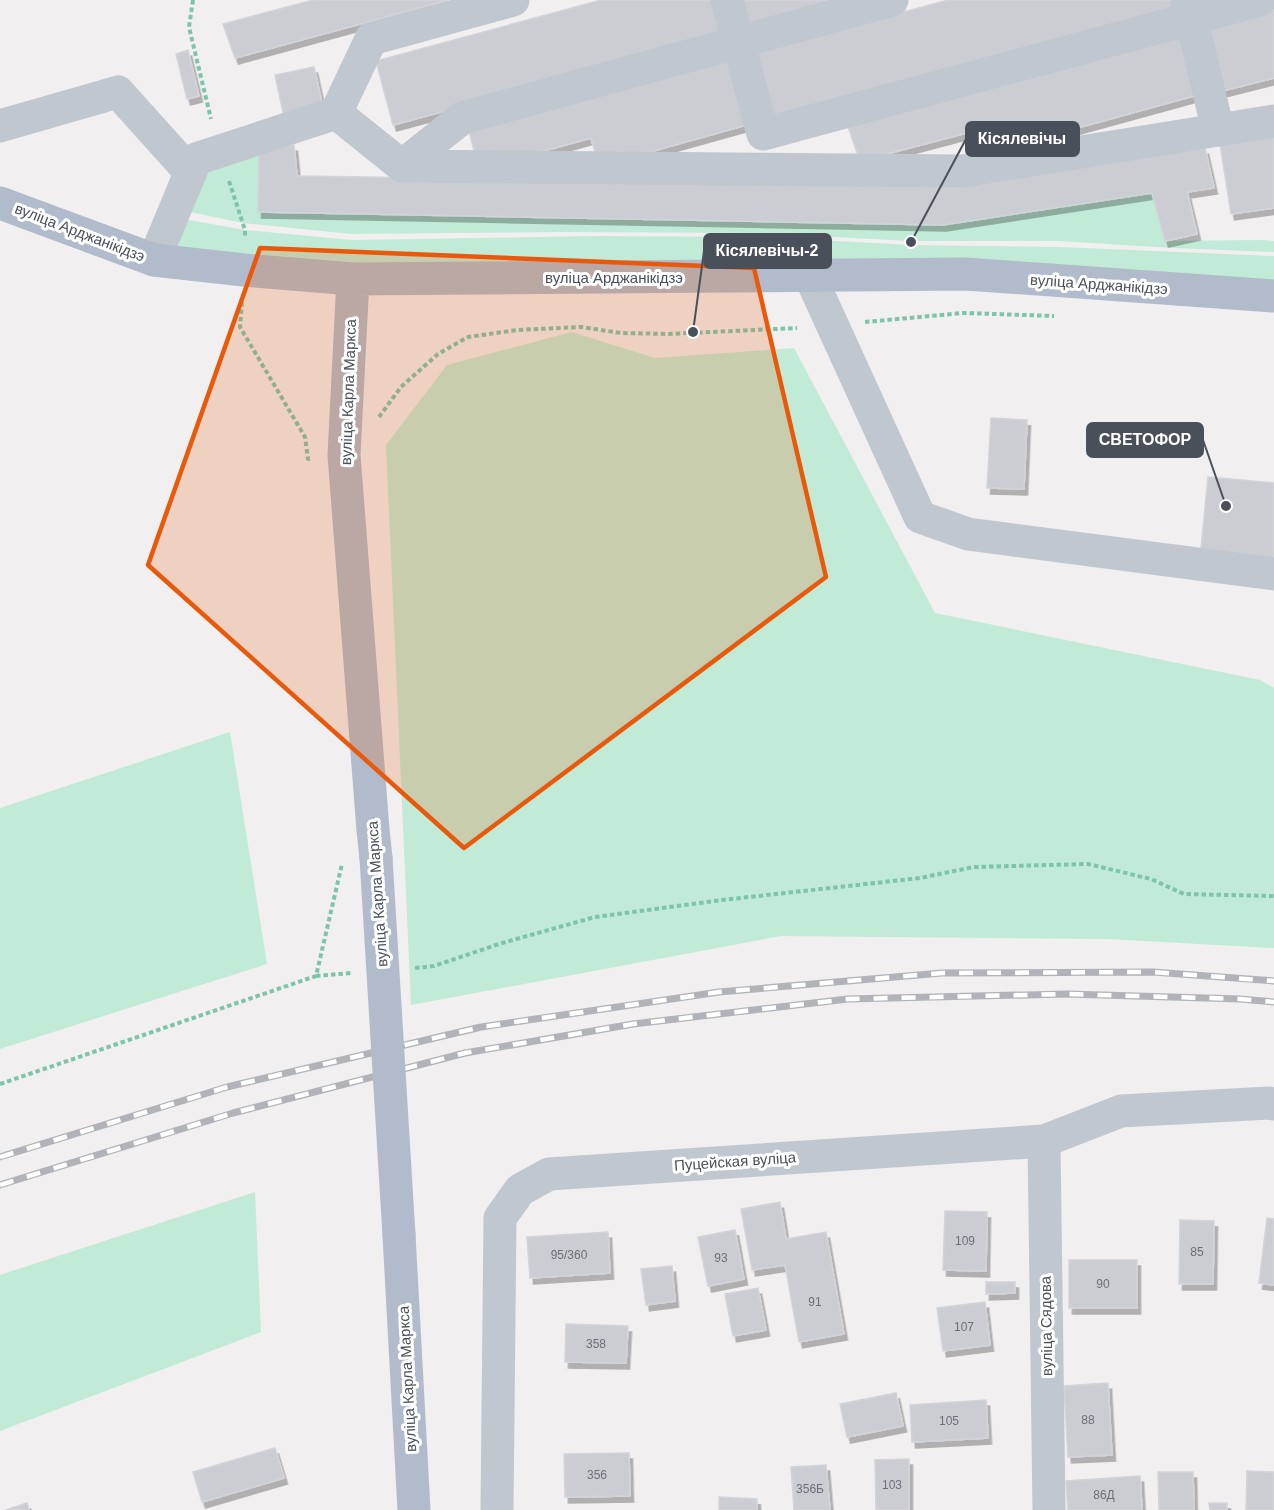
<svg xmlns="http://www.w3.org/2000/svg" width="1274" height="1510" font-family="Arial,sans-serif">
  <style>
    .green { fill: #c1ebd6 }
    .building { fill: #cccdd3; stroke: #d3d4da; stroke-width: 1.5; filter: url(#shadow) }
    .lines { fill: none; stroke-linecap: round; stroke-linejoin: round }
    .path { stroke: #7dc5a9; stroke-width: 4; stroke-dasharray: 4.5 3; stroke-linecap: butt }
    .minor { stroke: #c1c7cf; stroke-width: 33 }
    .major { stroke: #b1bbcb; stroke-width: 33 }
    .rail-casing { stroke: #b1b3b8; stroke-width: 7 }
    .rail { stroke: #fff; stroke-width: 4.5; stroke-dasharray: 14; stroke-linecap: butt }
    .major-bridge { stroke: #b1bbcb; stroke-width: 33 }
    .marked { fill: #e8590c; fill-opacity: 0.2; stroke: #e8590c; stroke-width: 4.5; stroke-linejoin: round }
    .labels { text-anchor: middle; dominant-baseline: central; stroke-width: 6; stroke-linejoin: round; paint-order: stroke }
    .number-label { font-size: 12px; fill: #6a6f78 }
    .street-label { font-size: 15px; fill: #49505a; stroke: #fff }
    .leader { fill: none; stroke: #49505a; stroke-width: 2 }
    .callout-dot { fill: #49505a; stroke: #fff; stroke-width: 2 }
    .callout { fill: #49505a; stroke: #49505a; stroke-width: 2 }
    .callout-label { font-size: 16px; text-anchor: middle; font-weight: bold; fill: #fff }
  </style>
  <defs>
    <filter id="shadow"><feDropShadow dx="3.5" dy="6" stdDeviation="0" flood-color="#0004"/></filter>
  </defs>
  <rect width="100%" height="100%" fill="#f1efef"/>
  <path class="green" d="M260 138 258 212 1152 193 1165 241 1262 240 1274 241V252L1174 248 1057 241H910L761 233 560 232 351 234 243 223 175 209 196 159Z
    M172 217 245 230 352 240 596 236 762 237 910 245 1060 247 1274 256V296L154 260Z
    M572 332 655 358 794 348 935 613 1260 680 1274 688V948L1108 939 781 936 411 1005 386 445 447 365Z
    M230 732 267 964 0 1049V808Z
    M255 1192 261 1332 0 1431V1275Z"/>
  <path class="building" d="M313 0H448L235 58 223 24Z
    M601 0H715L724 35 393 125 376 61Z
    M742 0H867L751 33Z
    M948 0H1175L1177 11 769 120 751 53Z
    M1274 10V78L1218 92 1201 29Z
    M1184 33 1201 94 983 154 974 131 860 161 847 124Z
    M188 50 199 96 187 99 176 54Z
    M731 58 750 124 599 166 591 138 507 161 476 159 469 131Z
    M314 67 323 108 284 117 275 75Z
    M1274 136V208L1231 214 1220 144Z
    M294 145 297 176 951 185 1205 148 1214 188 1187 192 1197 234 1165 241 1152 193 943 225 258 212 259 148Z
    M991 418 1027 420 1024 489 987 488Z
    M1208 477 1274 483V566L1200 559Z
    M780 1202 786 1239 826 1232 844 1334 799 1342 785 1265 752 1270 741 1209Z
    M945 1211 987 1212 986 1271 943 1270Z
    M1267 1218 1274 1219V1285L1259 1283Z
    M1180 1220 1214 1221 1213 1284H1179Z
    M735 1230 744 1279 708 1286 698 1237Z
    M608 1232 610 1273 530 1278 527 1237Z
    M1069 1260H1137V1308H1069Z
    M672 1266 675 1301 646 1305 641 1269Z
    M986 1282H1015V1293L986 1294Z
    M758 1288 766 1330 733 1336 725 1294Z
    M985 1302 990 1345 943 1351 937 1308Z
    M566 1324 628 1326 626 1363 565 1362Z
    M1108 1383 1112 1455 1068 1457 1064 1386Z
    M896 1393 903 1426 847 1437 840 1404Z
    M986 1400 988 1438 912 1442 910 1405Z
    M275 1448 284 1478 202 1502 193 1472Z
    M629 1453 630 1496 565 1497 564 1454Z
    M909 1459V1510H876L875 1460Z
    M826 1465 830 1510H794L791 1467Z
    M1247 1471 1274 1472V1510H1246Z
    M1158 1472H1193L1194 1510H1159Z
    M1140 1476 1142 1510H1068L1066 1481Z
    M719 1497 757 1499V1510H719Z
    M27 1503 29 1510H6Z
    M1209 1503H1227V1510H1210Z"/>
  <g class="lines">
    <path class="path" d="M193 0 189 27 211 119
      M229 181 245 230V237
      M242 302 240 327 305 437 308 459H313
      M865 322 963 313 1054 316
      M379 417 401 387 438 354 468 337 517 330 581 327 621 333 668 334 797 328
      M415 968 434 966 502 943 595 917 722 900 920 878 974 867 1088 864 1151 879 1184 894 1274 896
      M316 976 351 973
      M0 1084 316 976 342 864"/>
    <path class="minor" d="M727 0 763 134 1260 0
      M1187 0 1218 130
      M336 113 402 166 963 171 1274 121
      M0 126 118 92 190 172
      M402 166 462 118 892 0
      M154 260 196 159 336 113 371 39 513 0
      M810 276 920 517 968 534 1274 574
      M1044 1141 1049 1510
      M497 1510 500 1218 520 1190 549 1174 1044 1141 1121 1111 1269 1103 1274 1104"/>
    <path class="major" d="M0 203 154 260 244 270 353 279 966 274 1274 296
      M353 279 344 455 373 830 376 858
      M399 1235 414 1510"/>
    <defs>
      <path id="rail" d="M0 1157 227 1087 481 1027 719 992 942 973 1153 972 1274 981
        M0 1185 233 1113 465 1053 633 1024 848 999 1067 994 1240 999 1274 1002"/>
    </defs>
    <use href="#rail" class="rail-casing"/>
    <use href="#rail" class="rail"/>
    <path class="major-bridge" d="M376 858 399 1235"/>
  </g>
  <path class="marked" d="M260 248 754 268 826 577 464 848 148 565Z"/>
  <g class="labels">
    <g class="number-label">
      <text x="965" y="1241">109</text>
      <text x="1197" y="1252">85</text>
      <text x="569" y="1255">95/360</text>
      <text x="721" y="1258">93</text>
      <text x="1103" y="1284">90</text>
      <text x="815" y="1302">91</text>
      <text x="964" y="1327">107</text>
      <text x="596" y="1344">358</text>
      <text x="1088" y="1420">88</text>
      <text x="949" y="1421">105</text>
      <text x="597" y="1475">356</text>
      <text x="892" y="1485">103</text>
      <text x="810" y="1489">356Б</text>
      <text x="1104" y="1495">86Д</text>
    </g>
    <g class="street-label">
      <text transform="translate(80 232) rotate(21)">вуліца Арджанікідзэ</text>
      <text x="614" y="277">вуліца Арджанікідзэ</text>
      <text transform="translate(1099 284) rotate(4)">вуліца Арджанікідзэ</text>
      <text transform="translate(348 392) rotate(-88)">вуліца Карла Маркса</text>
      <text transform="translate(377 894) rotate(-94)">вуліца Карла Маркса</text>
      <text transform="translate(735 1161) rotate(-4)">Пуцейская вуліца</text>
      <text transform="translate(1046 1326) rotate(-91)">вуліца Сядова</text>
      <text transform="translate(407 1379) rotate(-93)">вуліца Карла Маркса</text>
    </g>
  </g>
  <path class="leader" d="M911 242L966 139M693 332L704 251M1226 506L1203 440"/>
  <g class="callout-dot">
    <circle cx="911" cy="242" r="6"/>
    <circle cx="693" cy="332" r="6"/>
    <circle cx="1226" cy="506" r="6"/>
  </g>
  <g class="callout">
    <rect x="966" y="122" width="113" height="34" rx="6"/>
    <rect x="704" y="234" width="127" height="34" rx="6"/>
    <rect x="1087" y="423" width="116" height="34" rx="6"/>
  </g>
  <g class="callout-label">
    <text x="1022" y="144">Кісялевічы</text>
    <text x="767" y="256">Кісялевічы-2</text>
    <text x="1145" y="445">СВЕТОФОР</text>
  </g>
</svg>
